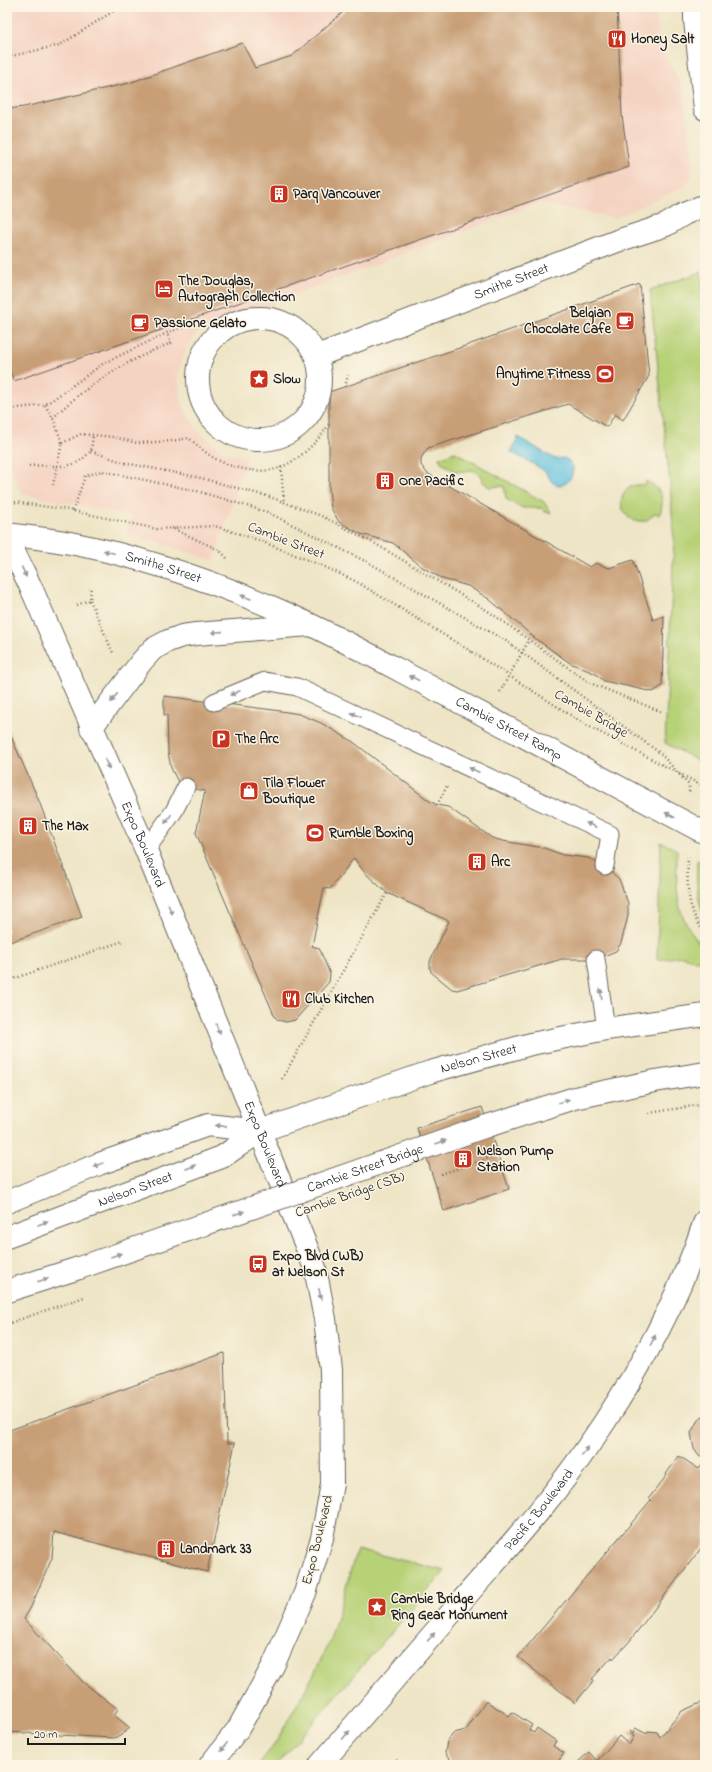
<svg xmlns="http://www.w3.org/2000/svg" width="712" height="1772" font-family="'Indie Flower',sans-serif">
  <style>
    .built { fill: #f5d3c2 }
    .green { fill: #b7d177; stroke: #6a764a }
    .water { fill: #62c2e0; stroke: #3f6f7e }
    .building { fill: #c79e76 }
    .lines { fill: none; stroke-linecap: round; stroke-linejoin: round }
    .lane-casing { stroke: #666258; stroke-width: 19 }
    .street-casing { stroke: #666258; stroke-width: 24 }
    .secondary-casing { stroke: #666258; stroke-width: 24 }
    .path { stroke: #666258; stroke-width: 2.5; stroke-dasharray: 1 3; stroke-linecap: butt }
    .lane { stroke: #fff; stroke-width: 17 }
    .street { stroke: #fff; stroke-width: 22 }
    .secondary { stroke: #fff; stroke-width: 22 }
    .secondary-bridge-casing { stroke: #666258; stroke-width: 24; stroke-linecap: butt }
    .path-bridge { stroke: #666258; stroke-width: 2.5; stroke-dasharray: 1 3; stroke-linecap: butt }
    .secondary-bridge { stroke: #fff; stroke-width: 22 }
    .oneway { fill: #999 }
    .labels { text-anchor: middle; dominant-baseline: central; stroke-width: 3; stroke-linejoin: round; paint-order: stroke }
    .poi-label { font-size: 14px; font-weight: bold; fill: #1c1c1c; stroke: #fcf5e5; text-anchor: start }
    .street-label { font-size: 14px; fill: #1c1c1c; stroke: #fcf5e5 }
  </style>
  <rect width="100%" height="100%" fill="#fcf5e5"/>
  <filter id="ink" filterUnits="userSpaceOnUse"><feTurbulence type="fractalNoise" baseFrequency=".025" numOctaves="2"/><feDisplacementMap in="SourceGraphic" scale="8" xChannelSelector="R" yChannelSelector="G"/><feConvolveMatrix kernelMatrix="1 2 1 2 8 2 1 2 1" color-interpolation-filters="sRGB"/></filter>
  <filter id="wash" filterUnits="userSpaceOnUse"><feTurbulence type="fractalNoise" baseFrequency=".012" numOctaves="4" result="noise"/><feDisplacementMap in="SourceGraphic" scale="16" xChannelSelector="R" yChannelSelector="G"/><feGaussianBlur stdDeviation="0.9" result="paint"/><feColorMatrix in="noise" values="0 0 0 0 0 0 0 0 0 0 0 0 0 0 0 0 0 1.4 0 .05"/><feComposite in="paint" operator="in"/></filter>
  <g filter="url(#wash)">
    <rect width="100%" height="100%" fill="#eee5c6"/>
    <path class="built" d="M7 7H655L660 46 683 88 693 164 692 174 689 182 682 188 615 218 540 203 200 330 189 343 177 374 182 401 187 414 204 437 226 453 247 458 214 561 172 547 127 535 131 516 23 494 20 491 7 458Z"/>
    <path class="green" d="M701 272 705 309V765L665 743 674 541 670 484 650 290Z
      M455 452 544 502 551 513 545 512 541 508H522L506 499 504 486 489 487 483 482 481 476 473 470 456 472 442 463 439 458Z
      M646 481C661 488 666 500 659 515L655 513 646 521H634C612 509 621 481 645 485Z
      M661 842 677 850C677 895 673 914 705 949V959L694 960 682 956 657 960Z
      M697 860 705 864V916C696 898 696 880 697 860Z
      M357 1549 445 1571 276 1765H258L275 1744 314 1674 331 1638Z"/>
    <path class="water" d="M518 437 555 459 564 458 568 460 573 467C574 479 562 492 551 481 549 478 548 475 546 473 540 466 519 457 511 452Z"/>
    <g id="blocks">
      <path class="building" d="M349 7H617L622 115 629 167 14 381 7 365V109L24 107 129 83 242 43 255 68 292 56Z
        M640 284 649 376 623 420 615 414 607 427 568 404 428 448 421 458V465L427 473 590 567 596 563 609 568 633 560 653 620 664 616 662 686 653 692 604 681 596 674 570 663 536 639 489 599 468 586 443 579 422 567 393 543 361 534 339 522 331 508 329 489V392L465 346Z
        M164 696 281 711 299 714 321 723 352 741 428 800 437 805 448 807 492 838 503 841 544 848 563 855 588 858 605 866 619 879 628 903V916L621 943 616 951 596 959H562L457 990 452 989 431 972 430 968V961L449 921 387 893 365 873 354 858 330 889 324 888 312 946 319 948 330 974 329 982 295 1020 286 1022 278 1020 275 1017 196 833 205 791 186 787 177 780 171 768 168 752 167 715H164Z
        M7 727 39 801 82 917 7 943Z
        M482 1107 509 1189 444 1211 417 1128Z
        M224 1353 227 1443H235L207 1572 54 1532 52 1558 31 1607 24 1619 83 1682 118 1709 114 1715 130 1728 120 1736 113 1738 7 1732V1431Z
        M705 1416V1459L699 1456 694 1449 691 1433 698 1420Z
        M679 1456 699 1469 705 1461V1543L629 1642 613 1659 612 1657 592 1679 594 1680 575 1703 518 1657 651 1500 649 1498 667 1475 666 1474Z
        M486 1701 509 1716 512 1712 532 1725 529 1730 534 1733 537 1728 556 1741 553 1746 564 1753 556 1765 452 1764 445 1753 447 1741 454 1733 466 1730Z
        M705 1701V1765H575L589 1752 597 1761 619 1736 629 1745 634 1736 630 1734V1731L633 1733 635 1728 647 1734 648 1731 657 1732 660 1737 682 1711Z"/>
    </g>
  </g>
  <g filter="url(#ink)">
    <use href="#blocks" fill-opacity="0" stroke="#666258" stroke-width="1"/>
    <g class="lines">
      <defs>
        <path id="lane" d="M214 702 265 681 297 687 610 834 605 866
          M146 850 174 811 186 787
          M596 959 606 1029"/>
        <g id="street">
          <circle cx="259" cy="379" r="61"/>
          <path id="s1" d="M317 356 617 241 666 225 684 214 705 205"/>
        </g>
        <g id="secondary">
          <path d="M695 7V21L705 109"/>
          <path id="s2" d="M7 534C28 537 49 539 70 543 143 557 215 582 283 612 340 637 394 668 448 696"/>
          <path id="s3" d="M7 537 33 592 146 850 315 1268 325 1319 331 1370 332 1484 322 1538 305 1593 273 1666 238 1729 210 1765"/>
          <path d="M91 728 142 661 153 649 168 641 182 636 196 634 310 625"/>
          <path d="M7 1202 99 1164 208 1125 260 1131"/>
          <path id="s4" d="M7 1237 222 1157 260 1131 430 1072 531 1044 606 1029 705 1015"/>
          <path d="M7 1291 79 1268"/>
          <path id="s5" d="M320 1765C367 1711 413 1657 459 1604 504 1552 551 1501 589 1445 637 1376 678 1300 705 1221"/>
        </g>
      </defs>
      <use href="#lane" class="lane-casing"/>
      <use href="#street" class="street-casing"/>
      <use href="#secondary" class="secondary-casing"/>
      <path class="path" d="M7 57 60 45 120 7
        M345 387 348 375
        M45 405 53 418 62 443 53 485
        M7 409 45 405 104 363 167 333 197 321
        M53 418C86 385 128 360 171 343L167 333
        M62 443 81 434 114 437 137 443 172 441 189 438C200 448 210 457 224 463 239 470 266 474 282 467 301 458 318 442 329 424
        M91 451 125 463 197 477 270 497 324 517 374 543 488 611 590 683 662 712
        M29 466C44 464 62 469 76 463 81 461 87 455 91 451L93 435
        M281 467 284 503
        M7 501 69 510 157 529 215 526 258 540 325 567 357 582 472 652
        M73 511 85 476 102 471 197 491 267 512 371 564 506 641 660 753 689 785V792
        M174 529 219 550 227 558
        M90 600 113 653
        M77 605 90 600 91 586
        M500 692 529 640
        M437 805 447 786
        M688 857C687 884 686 910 705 933
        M7 981 123 941
        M282 1079 387 893
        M396 1760 404 1765"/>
      <use href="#lane" class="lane"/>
      <use href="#street" class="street"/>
      <use href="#secondary" class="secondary"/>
      <defs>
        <g id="secondary-bridge">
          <path id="s6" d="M448 696 705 833"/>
          <path id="s7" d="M79 1268 487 1126 575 1098 655 1081 705 1073"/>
        </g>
      </defs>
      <use href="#secondary-bridge" class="secondary-bridge-casing"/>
      <path class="path-bridge" d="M472 652 586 725 705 787
        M649 1113 705 1104
        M441 1174 513 1150
        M7 1324 84 1297"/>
      <use href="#secondary-bridge" class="secondary-bridge"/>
    </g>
    <defs><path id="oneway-solid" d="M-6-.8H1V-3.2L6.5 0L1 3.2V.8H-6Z"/></defs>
    <g class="oneway">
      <use href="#oneway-solid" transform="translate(109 552) rotate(-165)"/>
      <use href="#oneway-solid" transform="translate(24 572) rotate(65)"/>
      <use href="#oneway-solid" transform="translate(246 597) rotate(-159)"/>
      <use href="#oneway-solid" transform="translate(217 632) rotate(176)"/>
      <use href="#oneway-solid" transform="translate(414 678) rotate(-153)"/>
      <use href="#oneway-solid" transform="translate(235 693) rotate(155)"/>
      <use href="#oneway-solid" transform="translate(114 698) rotate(127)"/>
      <use href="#oneway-solid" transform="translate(356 715) rotate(-155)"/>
      <use href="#oneway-solid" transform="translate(107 764) rotate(66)"/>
      <use href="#oneway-solid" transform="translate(474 770) rotate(-155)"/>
      <use href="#oneway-solid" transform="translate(670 815) rotate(-152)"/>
      <use href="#oneway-solid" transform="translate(168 819) rotate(126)"/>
      <use href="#oneway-solid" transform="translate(591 825) rotate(-155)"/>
      <use href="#oneway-solid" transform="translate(170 909) rotate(68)"/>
      <use href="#oneway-solid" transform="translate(601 994) rotate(-98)"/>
      <use href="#oneway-solid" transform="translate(218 1029) rotate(68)"/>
      <use href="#oneway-solid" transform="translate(564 1101) rotate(-17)"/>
      <use href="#oneway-solid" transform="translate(221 1126) rotate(-173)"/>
      <use href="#oneway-solid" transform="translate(441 1142) rotate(-19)"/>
      <use href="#oneway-solid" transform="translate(98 1165) rotate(159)"/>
      <use href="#oneway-solid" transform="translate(191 1167) rotate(-21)"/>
      <use href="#oneway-solid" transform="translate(239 1213) rotate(-19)"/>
      <use href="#oneway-solid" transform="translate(43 1223) rotate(-21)"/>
      <use href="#oneway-solid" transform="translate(116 1255) rotate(-19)"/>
      <use href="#oneway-solid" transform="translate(43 1280) rotate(-18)"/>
      <use href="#oneway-solid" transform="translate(320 1294) rotate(79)"/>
      <use href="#oneway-solid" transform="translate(653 1340) rotate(-63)"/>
      <use href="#oneway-solid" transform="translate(585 1451) rotate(-53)"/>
      <use href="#oneway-solid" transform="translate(431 1637) rotate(-49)"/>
      <use href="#oneway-solid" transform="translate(346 1735) rotate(-49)"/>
      <use href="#oneway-solid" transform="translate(224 1747) rotate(126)"/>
    </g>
  </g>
  <defs>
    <symbol id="restaurant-square" viewBox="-11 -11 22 22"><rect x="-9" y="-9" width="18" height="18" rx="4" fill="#c8321e" stroke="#fcf5e5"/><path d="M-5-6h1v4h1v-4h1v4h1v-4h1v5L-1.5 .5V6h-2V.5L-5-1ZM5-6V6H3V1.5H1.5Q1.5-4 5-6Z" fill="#fff"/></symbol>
    <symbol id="building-square" viewBox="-11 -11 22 22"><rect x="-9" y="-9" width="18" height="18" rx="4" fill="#c8321e" stroke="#fcf5e5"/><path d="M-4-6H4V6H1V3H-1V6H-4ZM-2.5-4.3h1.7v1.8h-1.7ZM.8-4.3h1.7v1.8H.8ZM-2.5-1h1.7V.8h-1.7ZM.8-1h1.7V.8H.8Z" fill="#fff"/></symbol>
    <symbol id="hotel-square" viewBox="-11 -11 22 22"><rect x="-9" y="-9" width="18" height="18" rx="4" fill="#c8321e" stroke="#fcf5e5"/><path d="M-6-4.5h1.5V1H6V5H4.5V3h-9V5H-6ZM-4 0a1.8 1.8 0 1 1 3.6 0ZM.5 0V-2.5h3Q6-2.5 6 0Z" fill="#fff"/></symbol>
    <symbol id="cafe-square" viewBox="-11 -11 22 22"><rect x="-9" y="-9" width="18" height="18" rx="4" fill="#c8321e" stroke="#fcf5e5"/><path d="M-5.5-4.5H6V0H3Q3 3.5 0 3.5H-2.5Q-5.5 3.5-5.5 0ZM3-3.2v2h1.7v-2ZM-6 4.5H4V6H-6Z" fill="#fff"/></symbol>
    <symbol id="stadium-square" viewBox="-11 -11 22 22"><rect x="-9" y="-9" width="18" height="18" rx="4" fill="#c8321e" stroke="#fcf5e5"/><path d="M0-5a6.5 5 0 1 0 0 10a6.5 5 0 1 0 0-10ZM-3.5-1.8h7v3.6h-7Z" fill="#fff"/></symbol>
    <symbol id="sight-square" viewBox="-11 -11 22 22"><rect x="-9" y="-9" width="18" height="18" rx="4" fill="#c8321e" stroke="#fcf5e5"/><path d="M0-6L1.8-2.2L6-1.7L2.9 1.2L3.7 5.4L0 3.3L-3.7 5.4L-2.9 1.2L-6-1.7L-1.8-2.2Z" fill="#fff"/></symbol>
    <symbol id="parking-square" viewBox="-11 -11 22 22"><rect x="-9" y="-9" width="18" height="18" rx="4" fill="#c8321e" stroke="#fcf5e5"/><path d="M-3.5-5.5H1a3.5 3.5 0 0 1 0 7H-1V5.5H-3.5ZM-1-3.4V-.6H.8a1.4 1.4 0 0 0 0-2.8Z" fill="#fff"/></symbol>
    <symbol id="shop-square" viewBox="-11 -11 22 22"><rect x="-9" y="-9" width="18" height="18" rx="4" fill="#c8321e" stroke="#fcf5e5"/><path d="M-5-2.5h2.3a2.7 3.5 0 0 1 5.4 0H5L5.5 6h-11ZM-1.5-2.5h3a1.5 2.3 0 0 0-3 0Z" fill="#fff"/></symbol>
    <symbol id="bus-square" viewBox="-11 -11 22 22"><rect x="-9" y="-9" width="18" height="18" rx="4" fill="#c8321e" stroke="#fcf5e5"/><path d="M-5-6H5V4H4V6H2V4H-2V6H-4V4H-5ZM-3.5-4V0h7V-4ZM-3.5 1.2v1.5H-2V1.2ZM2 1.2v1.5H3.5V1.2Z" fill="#fff"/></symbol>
  </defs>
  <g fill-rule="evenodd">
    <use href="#restaurant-square" x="606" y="28" width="22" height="22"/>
    <use href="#building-square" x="268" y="183" width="22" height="22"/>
    <use href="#hotel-square" x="153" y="278" width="22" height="22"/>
    <use href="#cafe-square" x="614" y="310" width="22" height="22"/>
    <use href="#cafe-square" x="129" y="312" width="22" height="22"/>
    <use href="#stadium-square" x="594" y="363" width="22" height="22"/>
    <use href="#sight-square" x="248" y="368" width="22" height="22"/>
    <use href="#building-square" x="374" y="470" width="22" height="22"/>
    <use href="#parking-square" x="210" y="728" width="22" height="22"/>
    <use href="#shop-square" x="238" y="780" width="22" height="22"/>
    <use href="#building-square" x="17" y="815" width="22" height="22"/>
    <use href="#stadium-square" x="304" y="822" width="22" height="22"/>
    <use href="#building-square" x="466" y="851" width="22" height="22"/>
    <use href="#restaurant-square" x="280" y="988" width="22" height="22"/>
    <use href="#building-square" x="452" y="1148" width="22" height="22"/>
    <use href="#bus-square" x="247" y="1253" width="22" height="22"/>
    <use href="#building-square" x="155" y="1538" width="22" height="22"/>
    <use href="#sight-square" x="366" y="1596" width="22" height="22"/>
  </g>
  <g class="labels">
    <g class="poi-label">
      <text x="631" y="39">Honey Salt</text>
      <text x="293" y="194">Parq Vancouver</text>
      <text x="178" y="281">The Douglas,<tspan x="178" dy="16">Autograph Collection</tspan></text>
      <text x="611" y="313" text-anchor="end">Belgian<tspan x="611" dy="16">Chocolate Cafe</tspan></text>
      <text x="154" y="323">Passione Gelato</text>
      <text x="591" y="374" text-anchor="end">Anytime Fitness</text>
      <text x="273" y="379">Slow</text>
      <text x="399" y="481">One Pacific</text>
      <text x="235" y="739">The Arc</text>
      <text x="263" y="783">Tila Flower<tspan x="263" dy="16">Boutique</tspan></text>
      <text x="42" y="826">The Max</text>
      <text x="329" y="833">Rumble Boxing</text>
      <text x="491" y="862">Arc</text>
      <text x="305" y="999">Club Kitchen</text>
      <text x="477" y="1151">Nelson Pump<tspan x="477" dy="16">Station</tspan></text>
      <text x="272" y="1256">Expo Blvd (WB)<tspan x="272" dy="16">at Nelson St</tspan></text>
      <text x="180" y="1549">Landmark 33</text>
      <text x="391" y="1599">Cambie Bridge<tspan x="391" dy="16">Ring Gear Monument</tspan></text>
    </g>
    <g class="street-label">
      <text stroke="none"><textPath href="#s1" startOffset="208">Smithe Street</textPath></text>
      <text transform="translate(286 541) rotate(21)">Cambie Street</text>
      <text stroke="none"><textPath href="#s2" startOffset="160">Smithe Street</textPath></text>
      <text transform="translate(591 714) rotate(30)">Cambie Bridge</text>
      <text stroke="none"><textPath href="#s6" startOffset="69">Cambie Street Ramp</textPath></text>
      <text stroke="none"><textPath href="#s3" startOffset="336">Expo Boulevard</textPath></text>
      <text stroke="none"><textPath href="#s4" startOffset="506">Nelson Street</textPath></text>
      <text stroke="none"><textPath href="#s3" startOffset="660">Expo Boulevard</textPath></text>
      <text stroke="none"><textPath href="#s7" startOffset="303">Cambie Street Bridge</textPath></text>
      <text stroke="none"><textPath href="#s4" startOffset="137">Nelson Street</textPath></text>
      <text transform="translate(350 1195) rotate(-19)">Cambie Bridge (SB)</text>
      <text stroke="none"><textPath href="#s5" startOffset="336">Pacific Boulevard</textPath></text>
      <text transform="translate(318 1540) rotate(-76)">Expo Boulevard</text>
    </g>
  </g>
  <rect width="712" height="1772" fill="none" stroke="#fcf5e5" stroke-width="24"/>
  <path d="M28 1738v6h97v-6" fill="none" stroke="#1c1c1c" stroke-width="2"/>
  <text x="34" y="1738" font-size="12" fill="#1c1c1c" stroke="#fcf5e5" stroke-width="3" paint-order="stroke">20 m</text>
</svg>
